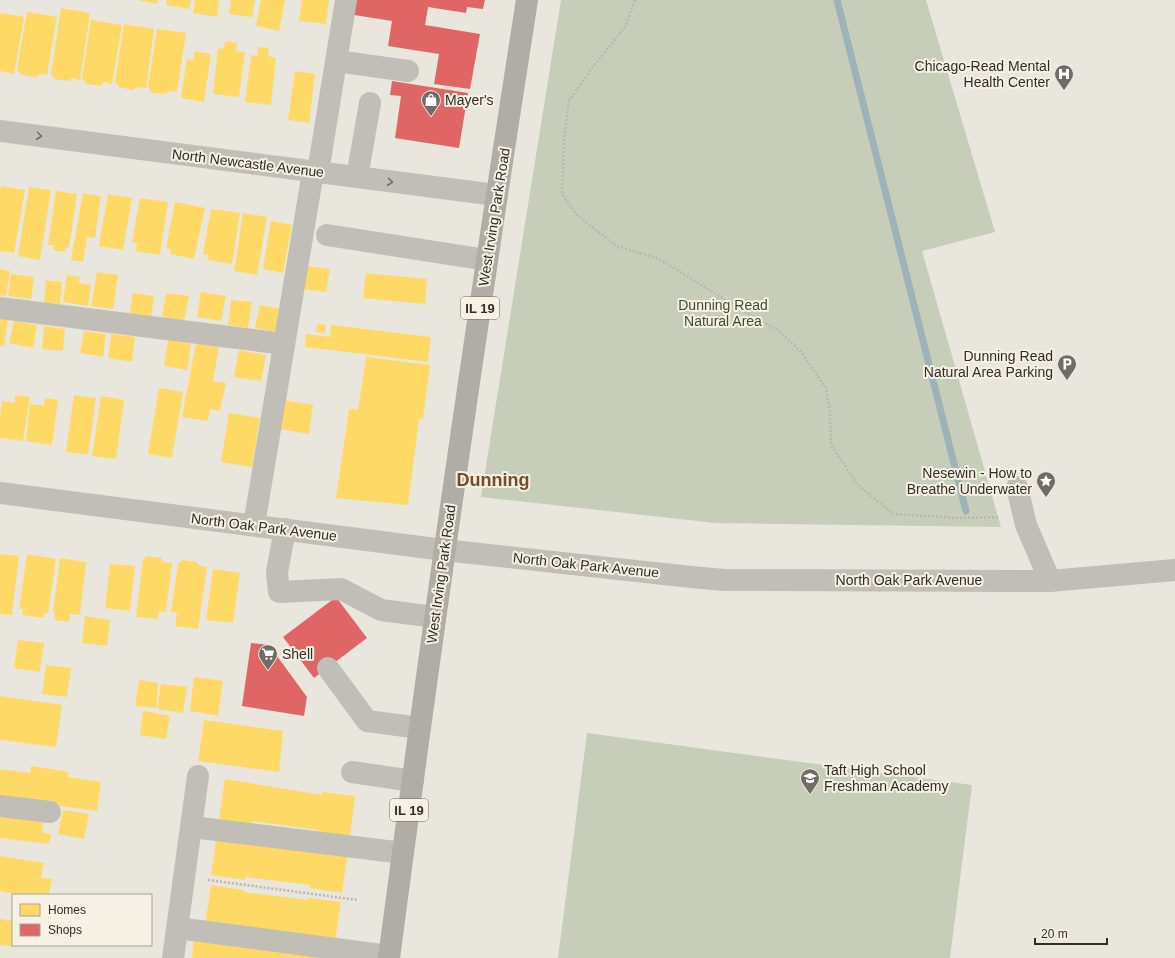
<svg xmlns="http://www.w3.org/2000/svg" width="1175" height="958" font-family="Helvetica,sans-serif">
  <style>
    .green { fill: #c6ceb9 }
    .homes { fill: #ffd966 }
    .shops { fill: #e06666 }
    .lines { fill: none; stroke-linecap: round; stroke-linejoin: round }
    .stream { stroke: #9cb3b8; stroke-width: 7 }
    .path { stroke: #bab6b0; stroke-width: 2.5; stroke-dasharray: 2 2; stroke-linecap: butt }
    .minor { stroke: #c1beb7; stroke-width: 22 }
    .major { stroke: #b0aca6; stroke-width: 22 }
    .oneway { stroke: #726e67 }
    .labels { text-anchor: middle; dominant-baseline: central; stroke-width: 4; stroke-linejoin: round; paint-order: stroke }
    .shield { fill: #f6f1e4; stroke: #6c675f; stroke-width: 1 }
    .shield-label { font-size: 13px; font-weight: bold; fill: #312c26 }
    .poi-label { font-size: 14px; fill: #312c26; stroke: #f6f1e4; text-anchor: end }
    .street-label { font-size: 14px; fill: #312c26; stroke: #f6f1e4 }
    .park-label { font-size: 14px; fill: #3b4d2d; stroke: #f6f1e4 }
    .district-label { font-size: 18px; font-weight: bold; fill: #774a28; stroke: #f6f1e4 }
  </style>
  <rect width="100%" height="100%" fill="#e9e6de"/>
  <path class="green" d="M561 0H926L995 232 922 251 1001 527 715 523 481 497Z
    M587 733 972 785 950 958H558Z"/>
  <path class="homes" d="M137 0H158L157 4Z
    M167 0H191L189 9 166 5Z
    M195 0H219L217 17 193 13Z
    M231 0H255L252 17 229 14Z
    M261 0H285L279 31 256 26Z
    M302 0H329L326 24 299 21Z
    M61 8 90 13 80 80 72 78 69 81 54 79 51 74Z
    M27 12 57 17 47 75 39 74 36 77 22 75 17 69Z
    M0 13 24 17 14 74 0 71Z
    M91 20 122 25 112 84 104 82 100 86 86 84 82 78Z
    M124 24 154 29 146 88 138 87 132 90 119 87 115 82Z
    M157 29 186 33 177 92 169 91 165 94 152 93 148 87Z
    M225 41 237 43 236 51 245 52 239 97 213 94 218 48 224 49Z
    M258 47 269 48 268 56 276 58 271 105 245 102 251 55 257 56Z
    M194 51 211 54 204 102 181 98 187 59 194 60Z
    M295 71 315 74 309 123 288 120Z
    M1 186 25 190 14 253 0 251V194Z
    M29 187 51 190 40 260 18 256Z
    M56 191 77 194 69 248 65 247V252L53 250 54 245H48Z
    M83 193 101 196 95 238 87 237 83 262 71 260Z
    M108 194 132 198 123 250 99 246Z
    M140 198 168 202 160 255 136 251 137 243 132 242Z
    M175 202 205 208 194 259 170 254 171 249 166 248Z
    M211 209 240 213 232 264 208 260 209 255 203 254Z
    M243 213 267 217 257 275 234 271Z
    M271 221 292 225 283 273 263 269Z
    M307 266 330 269 326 292 304 289Z
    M0 269 10 271 6 296 0 295Z
    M97 272 118 275 113 309 91 306Z
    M366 273 427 279 425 304 363 298Z
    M11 274 34 277 31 299 8 296Z
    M67 275 80 277 79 283 91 285 88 306 63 302Z
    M46 280 62 282 60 304 44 303Z
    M201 292 226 296 221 321 197 317Z
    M133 293 154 296 151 317 130 313Z
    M166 293 189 296 184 321 162 318Z
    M231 300 252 302 248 328 228 325Z
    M260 305 281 309 277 332 255 328Z
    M0 318 8 319 4 346H0Z
    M14 321 37 325 33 348 9 343Z
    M317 324 326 325 325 333 316 332Z
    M331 325 431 337 428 362 305 347 306 334 330 337Z
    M44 326 65 329 63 351 42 349Z
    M84 331 106 334 103 357 80 353Z
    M111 334 135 337 132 362 108 358Z
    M168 340 191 344 187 370 164 366Z
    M196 343 219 347 213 381 226 383 220 411 210 409 208 421 182 417Z
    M239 350 266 355 261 381 234 377Z
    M366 357 430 365 423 419H419L408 505 336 498 349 409 358 410Z
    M159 388 183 392 172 458 148 454Z
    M15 395 30 397 23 441 0 438V417L2 401 15 403Z
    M74 395 96 398 88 455 66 452Z
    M101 396 124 400 116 459 92 456Z
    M45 398 58 400 52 445 26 441 30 404 44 406Z
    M284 400 313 405 309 434 280 429Z
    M229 413 260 418 252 467 221 462Z
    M0 554 19 556 12 615 0 614Z
    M27 554 56 559 48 613H45L44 618 22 615 23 609H19Z
    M148 556 161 558 163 562 172 563 166 612 159 611 158 619 136 617 143 559Z
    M60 558 86 562 80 615 70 614 69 622 54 620 55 613 53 612Z
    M183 560 196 562 200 566 207 567 198 629 175 626 177 613 171 612 178 564Z
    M110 564 135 566 130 611 105 608Z
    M213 569 240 573 233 623 206 620Z
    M85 616 110 620 107 646 82 643Z
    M18 640 44 643 40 672 14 668Z
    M46 665 71 668 67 697 42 694Z
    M194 677 223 681 218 716 190 711Z
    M139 680 158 683 156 708 135 706Z
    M161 684 187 687 183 713 157 709Z
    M0 696 62 705 56 747 0 740Z
    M143 711 170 716 166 739 140 735Z
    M204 720 283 731 279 772 198 761Z
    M31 766 69 772 68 777 101 782 97 811 0 797V769L30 773Z
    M225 779 322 795V792L355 796 350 837 317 832 318 830 253 821 252 824 219 820Z
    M63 810 89 814 84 839 58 834Z
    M0 812 44 818 42 832 51 834 49 844 0 838Z
    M217 834 348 851 342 893 310 888V885L245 877V880L211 875Z
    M0 856 44 863 41 878 52 879 49 895H21L0 891Z
    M211 885 243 890 244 892 308 900V898L341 902 335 942 205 925Z
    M0 919 13 921V945H19L18 947 0 945Z
    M194 937 328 958H192Z"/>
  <path class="shops" d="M350 0H485L483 9 467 7 466 13 428 7 425 25 480 34 470 89 434 84 439 54 388 46 392 21 348 14Z
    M392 81 468 93 459 148 395 138 401 96 390 95Z
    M336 597 367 638 314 678 283 637Z
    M251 643 269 645 307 697 304 716 242 706Z"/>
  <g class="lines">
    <path class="stream" d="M837 0 966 511"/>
    <path class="path" d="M635 0 625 27 592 68 569 101 564 138 562 194 577 215 616 246 659 259 747 313 779 331 801 352 826 388 830 413 831 445 857 484 893 514 960 518 1000 517
      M208 880 358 900"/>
    <path class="minor" d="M336 61 408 71
      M0 131 496 195
      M318 172 346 0
      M357 177 370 103
      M327 235 487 260
      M0 308 284 344
      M1017 487 1026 525 1050 581
      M0 493 444 550 691 577 724 580 1050 581 1175 570
      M254 525 313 172
      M285 529 277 572 279 592 341 589 381 610 435 617
      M328 668 367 721 420 728
      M352 772 413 781
      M0 806 50 812
      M192 827 403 853
      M177 928 389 956
      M173 958 198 776"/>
    <path class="major" d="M389 958C431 638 477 319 527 0"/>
  </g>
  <defs><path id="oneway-chevron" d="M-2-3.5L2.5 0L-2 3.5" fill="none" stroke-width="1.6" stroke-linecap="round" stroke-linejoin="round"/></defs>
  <g class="oneway">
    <use href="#oneway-chevron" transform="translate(39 136) rotate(7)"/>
    <use href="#oneway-chevron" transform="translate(390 182) rotate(7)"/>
  </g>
  <defs>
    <symbol id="hospital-pin" viewBox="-11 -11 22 30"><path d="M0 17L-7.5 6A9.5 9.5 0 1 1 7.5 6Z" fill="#716d66" stroke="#f6f1e4"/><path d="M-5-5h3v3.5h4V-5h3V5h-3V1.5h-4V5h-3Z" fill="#fff"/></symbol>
    <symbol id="shop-pin" viewBox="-11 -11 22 30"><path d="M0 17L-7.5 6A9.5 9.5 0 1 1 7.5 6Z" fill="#716d66" stroke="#f6f1e4"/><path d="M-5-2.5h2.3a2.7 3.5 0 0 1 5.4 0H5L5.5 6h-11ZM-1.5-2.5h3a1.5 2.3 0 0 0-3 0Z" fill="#fff"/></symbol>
    <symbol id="parking-pin" viewBox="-11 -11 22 30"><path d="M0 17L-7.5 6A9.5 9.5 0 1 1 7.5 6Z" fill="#716d66" stroke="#f6f1e4"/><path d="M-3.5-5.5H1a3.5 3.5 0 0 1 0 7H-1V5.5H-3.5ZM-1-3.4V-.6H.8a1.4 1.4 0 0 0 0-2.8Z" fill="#fff"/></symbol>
    <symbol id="sight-pin" viewBox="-11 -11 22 30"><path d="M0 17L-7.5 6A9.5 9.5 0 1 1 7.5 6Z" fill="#716d66" stroke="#f6f1e4"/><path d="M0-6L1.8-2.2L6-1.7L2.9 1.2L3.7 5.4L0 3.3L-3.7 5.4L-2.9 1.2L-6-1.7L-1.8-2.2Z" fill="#fff"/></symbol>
    <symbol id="supermarket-pin" viewBox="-11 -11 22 30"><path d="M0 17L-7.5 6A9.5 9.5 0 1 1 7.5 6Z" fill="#716d66" stroke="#f6f1e4"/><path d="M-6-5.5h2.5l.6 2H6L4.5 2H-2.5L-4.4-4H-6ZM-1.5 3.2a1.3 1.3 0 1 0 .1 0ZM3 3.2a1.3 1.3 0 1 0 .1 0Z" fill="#fff"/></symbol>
    <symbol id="school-pin" viewBox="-11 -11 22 30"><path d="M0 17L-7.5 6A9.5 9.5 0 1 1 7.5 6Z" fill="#716d66" stroke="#f6f1e4"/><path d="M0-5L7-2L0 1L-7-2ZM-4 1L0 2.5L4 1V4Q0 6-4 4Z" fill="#fff"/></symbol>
  </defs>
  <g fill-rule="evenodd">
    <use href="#hospital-pin" x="1053" y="63" width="22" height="30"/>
    <use href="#shop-pin" x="420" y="89" width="22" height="30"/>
    <use href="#parking-pin" x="1056" y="353" width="22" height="30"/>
    <use href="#sight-pin" x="1035" y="470" width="22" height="30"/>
    <use href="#supermarket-pin" x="257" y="643" width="22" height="30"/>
    <use href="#school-pin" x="799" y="767" width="22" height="30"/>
  </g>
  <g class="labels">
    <g class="shield">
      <rect x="461" y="297" width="38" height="22" rx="3"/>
      <rect x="390" y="799" width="38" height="22" rx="3"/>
    </g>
    <g class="shield-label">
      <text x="480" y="308">IL 19</text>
      <text x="409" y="810">IL 19</text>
    </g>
    <g class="poi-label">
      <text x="1050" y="66">Chicago-Read Mental<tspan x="1050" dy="16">Health Center</tspan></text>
      <text x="445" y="100" text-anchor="start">Mayer's</text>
      <text x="1053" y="356">Dunning Read<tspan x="1053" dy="16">Natural Area Parking</tspan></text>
      <text x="1032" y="473">Nesewin - How to<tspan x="1032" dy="16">Breathe Underwater</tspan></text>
      <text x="282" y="654" text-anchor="start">Shell</text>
      <text x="824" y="770" text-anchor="start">Taft High School<tspan x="824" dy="16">Freshman Academy</tspan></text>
    </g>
    <g class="street-label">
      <text transform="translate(248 163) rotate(7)">North Newcastle Avenue</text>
      <text transform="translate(494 217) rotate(-81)">West Irving Park Road</text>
      <text transform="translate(264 527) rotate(7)">North Oak Park Avenue</text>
      <text transform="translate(586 565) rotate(6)">North Oak Park Avenue</text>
      <text transform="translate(441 574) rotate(-82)">West Irving Park Road</text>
      <text x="909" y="580">North Oak Park Avenue</text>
    </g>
    <g class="park-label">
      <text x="723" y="305">Dunning Read<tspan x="723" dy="16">Natural Area</tspan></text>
    </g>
    <g class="district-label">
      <text x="493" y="480">Dunning</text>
    </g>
  </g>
  <rect x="12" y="894" width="140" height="52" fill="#f6f1e4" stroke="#a7a298"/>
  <rect x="20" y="904" width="20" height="12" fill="#ffd966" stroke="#a7a298"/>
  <text x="48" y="914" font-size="12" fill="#312c26">Homes</text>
  <rect x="20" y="924" width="20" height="12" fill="#e06666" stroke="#a7a298"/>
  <text x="48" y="934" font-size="12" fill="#312c26">Shops</text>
  <path d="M1035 938v6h72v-6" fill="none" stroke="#312c26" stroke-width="2"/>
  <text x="1041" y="938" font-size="12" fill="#312c26" stroke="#f6f1e4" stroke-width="3" paint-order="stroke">20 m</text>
</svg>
